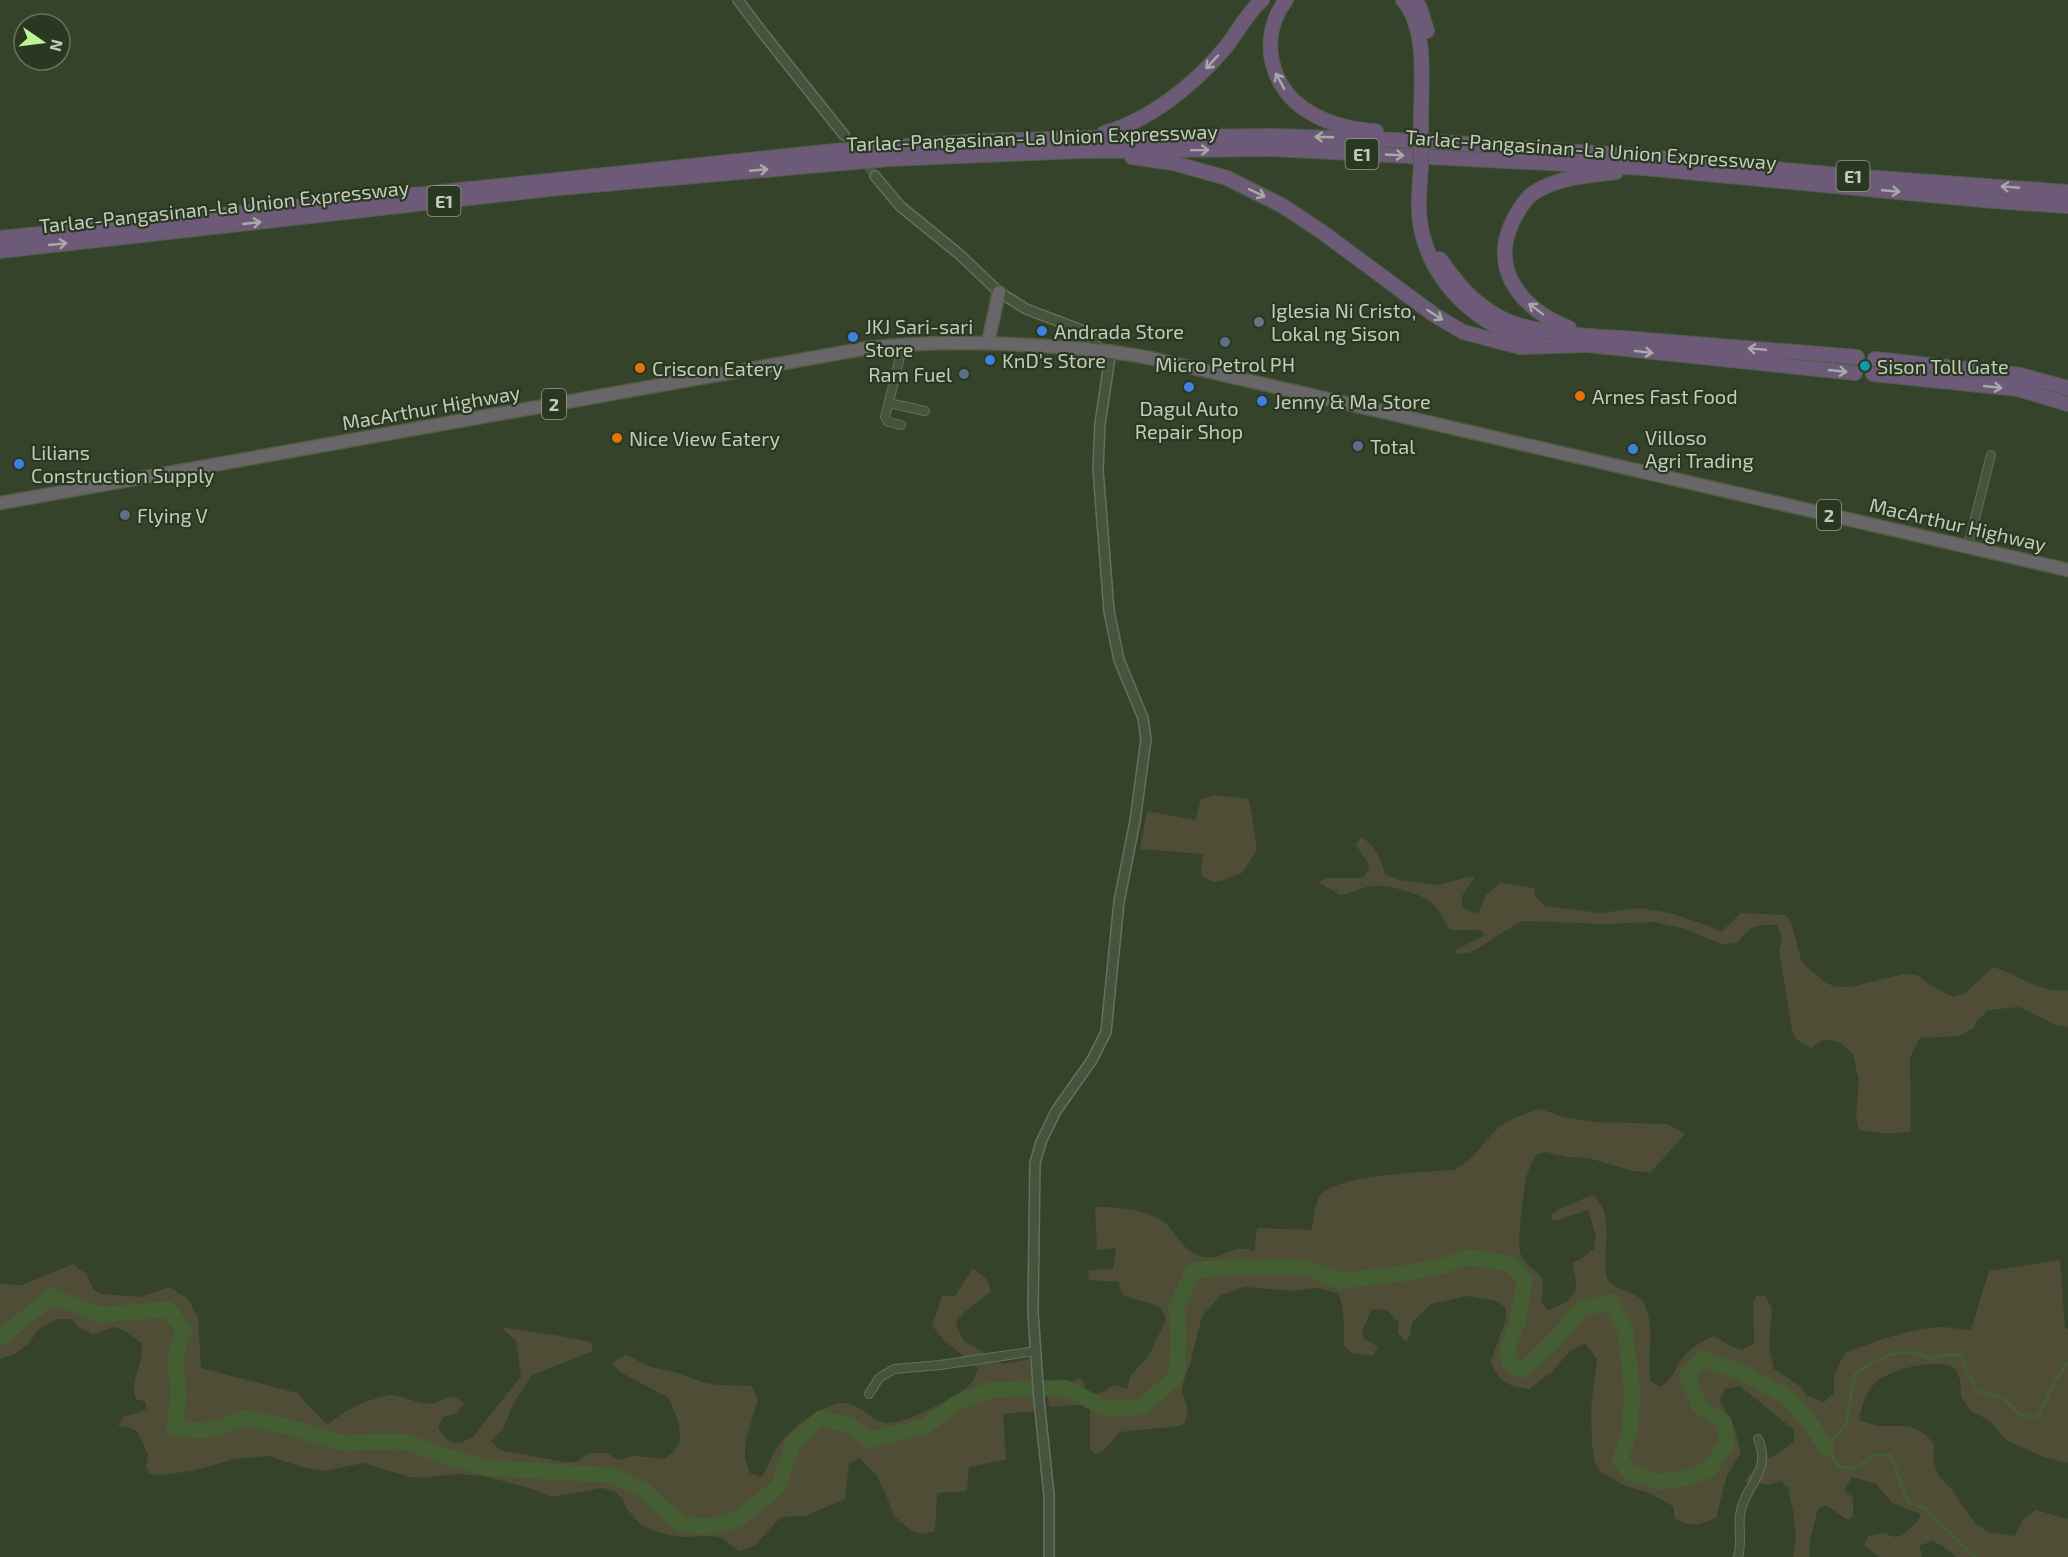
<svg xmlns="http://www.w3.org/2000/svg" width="2068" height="1557" font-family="'Exo 2',sans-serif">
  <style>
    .green { fill: #504d36 }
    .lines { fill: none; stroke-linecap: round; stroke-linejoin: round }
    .stream { stroke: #445d32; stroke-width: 3 }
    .river { stroke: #445d32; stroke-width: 16 }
    .tertiary-tunnel { stroke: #49583f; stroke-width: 9; stroke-dasharray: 9 4.5; stroke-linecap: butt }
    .minor-casing { stroke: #64705b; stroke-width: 10 }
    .tertiary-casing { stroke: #64705b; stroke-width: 12 }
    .trunk-casing { stroke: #515d47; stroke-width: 15 }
    .motorway-casing { stroke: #515d47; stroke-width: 16 }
    .minor { stroke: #46533d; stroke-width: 8 }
    .tertiary { stroke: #46533d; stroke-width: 9 }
    .trunk { stroke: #69666a; stroke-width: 12 }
    .motorway { stroke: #6d5a79; stroke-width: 14 }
    .motorway-bridge-casing { stroke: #515d47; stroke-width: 16; stroke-linecap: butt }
    .motorway-bridge { stroke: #6d5a79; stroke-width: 14 }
    .oneway { stroke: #a8aaa6 }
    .worship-dot { fill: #6b7280; stroke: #2b3821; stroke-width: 2 }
    .shop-dot { fill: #3f7fe0; stroke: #2b3821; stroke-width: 2 }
    .service-dot { fill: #5c6f8a; stroke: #2b3821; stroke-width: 2 }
    .culture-dot { fill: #0f9aa8; stroke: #2b3821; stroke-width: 2 }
    .food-dot { fill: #e8710a; stroke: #2b3821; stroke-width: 2 }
    .labels { text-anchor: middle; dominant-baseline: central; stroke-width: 4.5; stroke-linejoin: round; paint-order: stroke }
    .shield { fill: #2b3821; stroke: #94a08c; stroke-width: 1.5 }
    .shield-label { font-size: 18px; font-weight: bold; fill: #c1ccba }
    .street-label { font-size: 20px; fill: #c1ccba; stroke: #2b3821 }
    .poi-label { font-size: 20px; fill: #c1ccba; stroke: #2b3821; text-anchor: start }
  </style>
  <rect width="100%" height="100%" fill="#344329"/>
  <path class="green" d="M1216 795 1248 799 1252 815 1257 850 1242 873 1221 881 1213 882 1202 876 1201 870 1203 854 1140 849 1147 811 1195 820 1201 799Z
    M1361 837C1375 845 1381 859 1385 874L1399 880 1437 885 1469 877H1475L1462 896V907L1472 913 1479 912 1486 895 1500 883 1534 888 1535 896 1545 906 1600 913 1640 908 1670 913 1709 926 1721 932 1741 913 1784 915 1791 921 1802 963 1826 983 1836 987H1850L1904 974 1917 975 1930 985 1953 997 1964 994 1993 967C2018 974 2040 994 2068 990V1027L2056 1025 2019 1007 1988 1010 1977 1021 1974 1028 1959 1036 1920 1038 1910 1057 1911 1131C1895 1135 1875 1133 1859 1130L1856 1116 1859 1081 1853 1054 1839 1042 1824 1039 1811 1048 1796 1039 1792 1030 1779 951 1782 937 1777 925C1755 924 1751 926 1737 943L1721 944 1686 929 1654 922 1604 924 1522 921 1498 935 1482 946 1470 953 1458 954 1455 950 1484 936 1483 931C1470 929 1462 931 1450 930 1445 923 1440 911 1435 906 1426 894 1386 884 1372 886 1361 887 1351 894 1340 895L1318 882 1328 878H1363L1368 871 1369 865 1356 845Z
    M1540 1109 1563 1117 1595 1122 1668 1124 1685 1134 1651 1172 1632 1171 1589 1158 1567 1157 1546 1152 1537 1154C1533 1161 1529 1168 1527 1175 1524 1188 1516 1245 1521 1255 1534 1280 1548 1264 1541 1302L1547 1310C1565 1305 1580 1296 1575 1276 1574 1270 1572 1268 1573 1262L1579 1260 1594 1249 1596 1236 1588 1210 1555 1221 1552 1220V1214L1559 1209 1592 1195C1616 1212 1602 1250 1606 1274 1609 1292 1636 1288 1644 1303 1656 1327 1647 1356 1650 1381L1661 1387C1675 1377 1675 1367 1685 1355 1693 1346 1703 1341 1714 1336L1731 1346 1742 1350 1754 1343 1753 1301 1757 1296H1765L1772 1308 1769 1347 1774 1369 1800 1386 1806 1395 1824 1402 1834 1393V1375L1845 1353C1876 1341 1909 1328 1942 1327 1952 1327 1961 1330 1971 1330L1989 1271 2060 1260 2065 1327 2068 1330V1463L2043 1457 2006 1440 1989 1420 1970 1411 1961 1396 1960 1380 1956 1369C1941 1357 1890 1369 1876 1382 1865 1393 1862 1405 1859 1420L1878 1426H1909L1925 1434 1934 1444 1933 1459 1938 1475 1952 1490 1975 1523 1988 1532 2015 1536 2023 1519 2036 1510 2068 1519V1557H1956L1941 1545 1932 1541 1919 1546 1922 1557H1879L1864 1546 1868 1536 1883 1533 1895 1537 1901 1536 1919 1520 1920 1514 1892 1503 1876 1484 1852 1477 1844 1490 1853 1498V1516L1848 1520 1825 1505 1818 1509 1810 1540 1809 1557H1793C1799 1533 1793 1511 1788 1487L1780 1481 1768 1485 1745 1482C1754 1461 1779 1457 1794 1441V1430L1740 1386 1725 1389 1720 1400 1734 1427 1741 1453 1727 1475 1716 1518C1699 1525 1691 1528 1674 1518V1507L1652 1494 1623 1485 1600 1471 1594 1461 1592 1442 1591 1408 1597 1359 1585 1343 1569 1352 1552 1372 1529 1389C1506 1385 1500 1384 1491 1361L1506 1319V1308L1497 1301 1469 1296 1431 1304 1412 1322 1410 1335 1406 1342 1398 1333 1399 1323 1387 1310 1372 1309 1362 1331 1364 1338 1378 1347 1373 1356 1352 1353 1344 1346C1344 1328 1345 1310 1338 1293L1315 1288 1293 1291 1245 1287 1221 1295 1202 1316 1190 1364 1184 1379 1182 1391 1188 1409 1185 1422 1180 1426 1120 1432 1103 1451 1096 1454 1090 1450V1404L1049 1407 1046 1385 1069 1382 1080 1378 1084 1382 1085 1389 1093 1394 1103 1392 1114 1385 1127 1389 1131 1375 1148 1357 1166 1320 1162 1309 1152 1304 1124 1296 1119 1287 1120 1282 1088 1280 1089 1270 1113 1269 1116 1248 1097 1250 1095 1207C1117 1207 1155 1209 1170 1228 1179 1238 1183 1248 1195 1254 1216 1264 1224 1250 1240 1249 1244 1248 1250 1250 1254 1251L1257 1228 1311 1230C1314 1220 1314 1207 1319 1198 1330 1174 1428 1172 1454 1170 1474 1160 1481 1145 1496 1130 1508 1119 1524 1114 1540 1109Z
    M73 1264 87 1275 93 1289 101 1294 141 1297 169 1287 187 1298 198 1317 201 1368 297 1393 322 1420 328 1424C344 1412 357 1403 378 1398 382 1397 387 1395 392 1395 405 1396 420 1406 434 1403 449 1399 448 1391 464 1403L457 1413 443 1417 438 1427C446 1444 456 1447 473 1437L521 1376 516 1341 501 1327C531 1332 564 1335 593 1343L591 1352 532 1375 513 1404 503 1429 491 1441 500 1450 564 1462H576L589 1453H606L619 1460 634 1456 664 1459 674 1451 681 1441 678 1421 669 1398 620 1372 612 1363 626 1355 651 1367 678 1373 702 1382 718 1385 752 1386 758 1400 745 1442V1459L750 1473 761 1477C768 1469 770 1459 776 1449 785 1432 814 1411 833 1405 858 1396 868 1422 887 1423 905 1424 963 1395 973 1381 976 1378 976 1372 978 1368L944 1340 932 1326 942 1296H955L973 1268 987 1279 991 1291C979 1303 964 1309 956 1323L958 1330 964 1341 1004 1364 1030 1359 1036 1411 1003 1414 1006 1460 969 1467 967 1491 937 1493 935 1531 923 1534 912 1531 894 1516 886 1495 877 1476 860 1458 849 1464 845 1499 805 1516 781 1517 754 1546 739 1551 722 1538 711 1536 680 1537 657 1532 641 1525 626 1508 623 1499 615 1491 602 1488 551 1497 532 1489 484 1476 456 1474 423 1478 409 1477 364 1463 323 1471 302 1467 269 1456 234 1459 192 1471 160 1475 149 1474 146 1466 148 1454 137 1431 127 1427 118 1426 124 1416 138 1413 146 1409V1402L136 1399C128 1380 146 1362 141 1343L123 1330 113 1327 93 1335 78 1327 71 1319H58L40 1328 28 1344 15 1354 0 1359V1284L22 1285Z"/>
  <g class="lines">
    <path class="stream" d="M1975 1557 1925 1508 1908 1503 1891 1455H1875L1855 1468 1840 1467 1826 1448 1846 1424 1855 1374C1877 1358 1904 1344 1930 1359L1951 1354 1962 1356 1966 1370 1977 1391 2002 1397 2021 1416H2038L2055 1381 2068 1362"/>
    <path class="river" d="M0 1338 52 1296 100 1315 168 1309 184 1329 175 1359 179 1394 174 1428 207 1431 245 1418 288 1427 343 1443 403 1441 447 1457 487 1468 611 1475 642 1489 681 1524 711 1527 738 1519 778 1487 793 1443 821 1418 849 1425 870 1440 926 1426 957 1403 991 1390 1065 1388 1105 1408 1142 1407 1177 1376 1179 1332 1176 1308 1193 1271 1225 1267H1304L1340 1281 1399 1274 1443 1266 1467 1257 1511 1264 1525 1280 1517 1324 1508 1346 1509 1363 1523 1370 1551 1344 1582 1308 1611 1302 1625 1330 1632 1388 1630 1431 1620 1460 1630 1472 1658 1482 1681 1479 1709 1470 1727 1443 1724 1422 1700 1407 1687 1375 1702 1359 1739 1371 1789 1398 1814 1428 1826 1448"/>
    <path class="tertiary-tunnel" d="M844 135 875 176"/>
    <defs>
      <path id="minor" d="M889 403 925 411
        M901 425 888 422 885 417 903 345
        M1968 546 1991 455
        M869 1394 879 1378 894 1369 940 1365 1036 1351
        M1738 1557C1743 1540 1737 1525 1741 1510 1747 1484 1772 1470 1758 1439"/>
      <path id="tertiary" d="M738 0 762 32 844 135
        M875 176 900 206 959 254 999 292 1026 309 1084 331 1092 338 1098 349
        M1049 1557V1495L1039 1400 1033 1312 1035 1163 1041 1142 1056 1111 1092 1060 1106 1032 1119 902 1135 821 1146 739 1143 718 1119 660 1109 611 1098 469 1100 424 1111 350"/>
      <path id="trunk" d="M988 343 999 292
        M0 503 868 348C921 342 973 342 1026 345 1068 347 1109 350 1150 358L2068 570"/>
      <path id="motorway" d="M1286 0C1258 37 1269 88 1309 112 1328 124 1354 130 1376 131
        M1403 0C1428 29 1421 84 1421 120
        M1415 0 1420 8 1427 31
        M1104 133C1149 121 1195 84 1225 48 1238 32 1246 14 1262 0
        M1132 157 1173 163 1227 178 1283 206 1322 232 1433 314 1463 332 1520 347 1585 345
        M1421 168C1419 190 1417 212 1422 233 1435 286 1483 332 1538 339
        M0 238 834 151 981 141 1085 138 1273 136 1425 141 1637 156 1850 176 2068 192
        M0 251 559 188 889 159 1079 151 1273 149 1644 168 1993 201 2068 206
        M1440 259C1458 285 1473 303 1501 318 1536 336 1596 336 1635 339 1709 345 1783 351 1857 357
        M1569 328C1526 311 1490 274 1511 225 1517 212 1524 199 1535 192 1559 177 1588 176 1616 172
        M1578 344 1855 373
        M1875 359 2020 375 2068 388
        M1873 374 2018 389 2068 404"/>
    </defs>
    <use href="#minor" class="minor-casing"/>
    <use href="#tertiary" class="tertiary-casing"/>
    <use href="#trunk" class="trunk-casing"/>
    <use href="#motorway" class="motorway-casing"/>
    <use href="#minor" class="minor"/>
    <use href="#tertiary" class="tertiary"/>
    <use href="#trunk" class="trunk"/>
    <use href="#motorway" class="motorway"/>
    <defs>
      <path id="motorway-bridge" d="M1421 168V120"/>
    </defs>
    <use href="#motorway-bridge" class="motorway-bridge-casing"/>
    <use href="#motorway-bridge" class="motorway-bridge"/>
  </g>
  <defs><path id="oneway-shaft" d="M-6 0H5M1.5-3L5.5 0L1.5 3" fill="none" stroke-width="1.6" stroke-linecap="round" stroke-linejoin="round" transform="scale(1.5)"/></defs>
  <g class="oneway">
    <use href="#oneway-shaft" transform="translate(1212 62) rotate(133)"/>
    <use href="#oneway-shaft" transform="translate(1280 81) rotate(-118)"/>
    <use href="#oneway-shaft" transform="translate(1324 137) rotate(-178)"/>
    <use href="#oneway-shaft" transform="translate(1200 150) rotate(-1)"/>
    <use href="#oneway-shaft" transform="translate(1395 155) rotate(3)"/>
    <use href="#oneway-shaft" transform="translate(759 170) rotate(-5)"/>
    <use href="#oneway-shaft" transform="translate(2010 187) rotate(-175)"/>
    <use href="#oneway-shaft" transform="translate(1891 191) rotate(5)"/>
    <use href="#oneway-shaft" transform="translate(1257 193) rotate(26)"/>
    <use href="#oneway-shaft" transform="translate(252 223) rotate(-6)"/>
    <use href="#oneway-shaft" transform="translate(58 244) rotate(-6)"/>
    <use href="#oneway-shaft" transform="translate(1536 309) rotate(-143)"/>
    <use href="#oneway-shaft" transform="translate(1435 315) rotate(33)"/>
    <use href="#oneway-shaft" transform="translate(1757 349) rotate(-175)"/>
    <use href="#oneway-shaft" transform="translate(1644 352) rotate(6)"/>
    <use href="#oneway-shaft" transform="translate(1838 371) rotate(6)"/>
    <use href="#oneway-shaft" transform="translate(1993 387) rotate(6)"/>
  </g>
  <circle class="worship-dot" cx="1259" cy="322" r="6"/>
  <g class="shop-dot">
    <circle cx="1042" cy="331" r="6"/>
    <circle cx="853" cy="337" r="6"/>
    <circle cx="990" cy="360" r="6"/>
    <circle cx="1189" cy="387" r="6"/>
    <circle cx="1262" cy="401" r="6"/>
    <circle cx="1633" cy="449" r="6"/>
    <circle cx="19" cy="464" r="6"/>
  </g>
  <g class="service-dot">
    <circle cx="1225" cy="342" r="6"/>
    <circle cx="964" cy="374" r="6"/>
    <circle cx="1358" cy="446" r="6"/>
    <circle cx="125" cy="515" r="6"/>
  </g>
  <circle class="culture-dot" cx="1865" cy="366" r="6"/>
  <g class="food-dot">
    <circle cx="640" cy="368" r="6"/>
    <circle cx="1580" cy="396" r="6"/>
    <circle cx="617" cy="438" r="6"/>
  </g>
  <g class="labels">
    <g class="shield">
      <rect x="1345.5" y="139" width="33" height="30" rx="4.5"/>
      <rect x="1836.5" y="161" width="33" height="30" rx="4.5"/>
      <rect x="427.5" y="186" width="33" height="30" rx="4.5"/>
      <rect x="542" y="389" width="24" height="30" rx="4.5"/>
      <rect x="1817" y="500" width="24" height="30" rx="4.5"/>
    </g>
    <g class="shield-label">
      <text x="1362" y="154">E1</text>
      <text x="1853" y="176">E1</text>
      <text x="444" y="201">E1</text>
      <text x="554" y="404">2</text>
      <text x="1829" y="515">2</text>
    </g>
    <g class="street-label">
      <text transform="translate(1032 137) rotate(-2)">Tarlac-Pangasinan-La Union Expressway</text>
      <text transform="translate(1591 149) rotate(4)">Tarlac-Pangasinan-La Union Expressway</text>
      <text transform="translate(224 206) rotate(-6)">Tarlac-Pangasinan-La Union Expressway</text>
      <text transform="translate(431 407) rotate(-10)">MacArthur Highway</text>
      <text transform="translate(1958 524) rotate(13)">MacArthur Highway</text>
    </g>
    <g class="poi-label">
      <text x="1271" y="310">Iglesia Ni Cristo,<tspan x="1271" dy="23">Lokal ng Sison</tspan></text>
      <text x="865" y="326">JKJ Sari-sari<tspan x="865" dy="23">Store</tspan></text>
      <text x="1054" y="331">Andrada Store</text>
      <text x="1002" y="360">KnD's Store</text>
      <text x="1225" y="364" text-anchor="middle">Micro Petrol PH</text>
      <text x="1877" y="366">Sison Toll Gate</text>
      <text x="652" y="368">Criscon Eatery</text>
      <text x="952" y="374" text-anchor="end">Ram Fuel</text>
      <text x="1592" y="396">Arnes Fast Food</text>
      <text x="1274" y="401">Jenny &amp; Ma Store</text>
      <text x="1189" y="408" text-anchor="middle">Dagul Auto<tspan x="1189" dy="23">Repair Shop</tspan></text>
      <text x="1645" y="437">Villoso<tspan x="1645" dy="23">Agri Trading</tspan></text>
      <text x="629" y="438">Nice View Eatery</text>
      <text x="1370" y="446">Total</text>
      <text x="31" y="452">Lilians<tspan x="31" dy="23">Construction Supply</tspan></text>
      <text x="137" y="515">Flying V</text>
    </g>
  </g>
  <g transform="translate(42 42) rotate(104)"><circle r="28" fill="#2b3821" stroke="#67735e" stroke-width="1.5"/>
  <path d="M0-4.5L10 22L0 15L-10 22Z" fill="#baf597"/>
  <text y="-9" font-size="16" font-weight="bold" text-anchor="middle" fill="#c1ccba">N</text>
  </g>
</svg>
